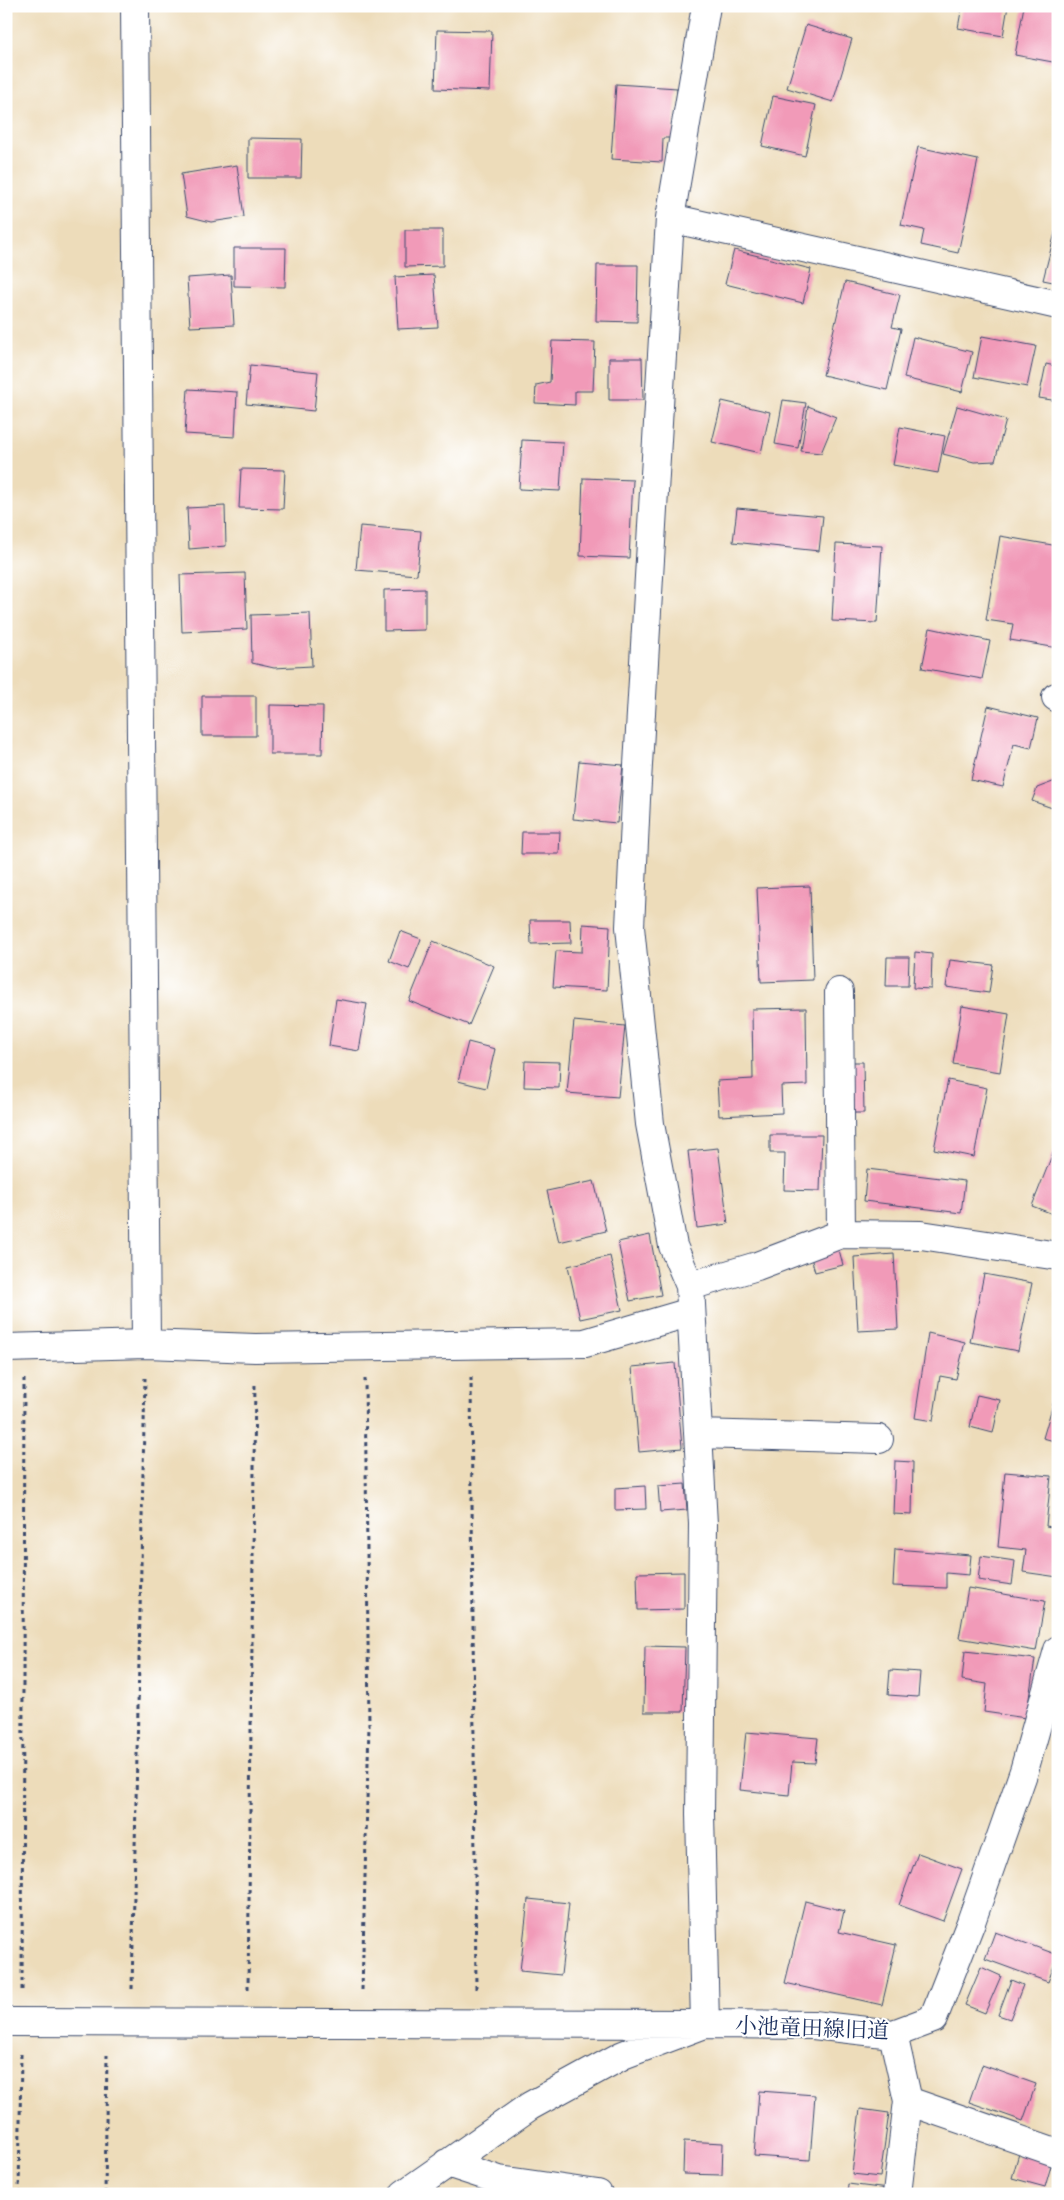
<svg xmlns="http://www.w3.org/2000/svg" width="1064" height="2200" font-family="'EB Garamond','Noto Serif JP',serif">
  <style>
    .building { fill: #f19ab8 }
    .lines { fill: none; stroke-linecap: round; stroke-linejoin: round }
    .street-casing { stroke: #3a496c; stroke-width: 30 }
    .path { stroke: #3a496c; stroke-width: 3; stroke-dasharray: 4 4; stroke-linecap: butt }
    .street { stroke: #fff; stroke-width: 28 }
    .labels { text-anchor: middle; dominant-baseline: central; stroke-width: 4; stroke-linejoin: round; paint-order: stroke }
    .street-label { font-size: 22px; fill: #1b2f5e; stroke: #fff }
  </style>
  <rect width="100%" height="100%" fill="#fff"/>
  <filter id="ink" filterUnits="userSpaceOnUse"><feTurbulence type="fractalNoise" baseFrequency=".02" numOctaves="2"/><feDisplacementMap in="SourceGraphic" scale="10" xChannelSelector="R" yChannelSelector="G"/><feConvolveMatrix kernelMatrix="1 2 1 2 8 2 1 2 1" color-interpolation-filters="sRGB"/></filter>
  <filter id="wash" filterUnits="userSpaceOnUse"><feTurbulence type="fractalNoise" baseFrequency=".0096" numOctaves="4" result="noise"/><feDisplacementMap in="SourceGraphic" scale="20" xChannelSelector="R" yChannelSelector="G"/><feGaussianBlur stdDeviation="1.12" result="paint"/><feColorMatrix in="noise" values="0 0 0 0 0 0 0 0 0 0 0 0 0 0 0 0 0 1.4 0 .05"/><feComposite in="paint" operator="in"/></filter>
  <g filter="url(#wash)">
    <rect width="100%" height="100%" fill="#eddcba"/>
    <g id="blocks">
      <path class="building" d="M962 6H1008L1003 36 958 28Z
        M1024 6H1058V63L1015 55Z
        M806 25 852 39 833 102 787 88Z
        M437 30 492 31 490 91 435 89Z
        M616 84 677 88 673 138H663L662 162 611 159Z
        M773 96 816 105 805 156 762 146Z
        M248 138 302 139 301 178H248Z
        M918 147 978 160 958 253 921 245 924 230 901 225Z
        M237 165 244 217 211 222 187 216 181 174Z
        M1058 221V283L1043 280Z
        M405 230H443V266L405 267Z
        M234 248H286L285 287 234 286Z
        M734 250 811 269 803 303 725 284Z
        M597 265H638L637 322 596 321Z
        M231 275 234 325 190 327 187 278Z
        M434 275 438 327 398 329 395 277Z
        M845 282 900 295 892 327 901 329 887 390 823 375Z
        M982 336 1036 346 1027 387 974 377Z
        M913 337 972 352 962 392 904 378Z
        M552 341 595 342 593 391H575V405L535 403 536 385 550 382Z
        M609 358H642L643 400H609Z
        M1057 359 1058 401 1039 398 1046 364 1055 366Z
        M250 365 318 372 314 411 246 404Z
        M188 389 237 392 235 437 185 434Z
        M783 400 806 403 798 448 775 444Z
        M722 401 770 412 761 453 712 442Z
        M808 406 836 417 821 453 801 451Z
        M957 406 1006 420 995 461 974 462 943 454Z
        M900 427 945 436 938 473 893 465Z
        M522 440 563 442 560 491 519 489Z
        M241 469 285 470 283 509 239 508Z
        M583 478 633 480 629 558 580 556Z
        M225 506 226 546 189 549 187 508Z
        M737 508 823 516 819 551 733 542Z
        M360 526 421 531 417 575 356 570Z
        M1000 536 1058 546V648L1010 640 1013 624 986 620Z
        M836 544 882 546 877 623 832 621Z
        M245 573 247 629 182 632 180 575Z
        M425 589V630L384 631V590Z
        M310 613 312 666 274 668 252 663 251 615Z
        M930 628 990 641 982 679 922 668Z
        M202 696H256V736H202Z
        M270 705 323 706 322 754H270Z
        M988 706 1038 718 1031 748 1014 744 1003 787 971 780Z
        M579 761 623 765 617 823 573 819Z
        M1058 780V810L1032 801 1037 788Z
        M522 832H560L559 854H521Z
        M810 886 813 980 761 982 757 888Z
        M530 920H570L571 943 531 944Z
        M583 924 610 926 607 990 553 987 556 951 582 952Z
        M400 931 421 939 409 969 389 961Z
        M433 941 494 966 469 1025 409 1001Z
        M915 952 932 954 931 989 913 988Z
        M887 957H909L908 986H886Z
        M950 960 993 965 989 993 946 987Z
        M336 999 367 1004 359 1051 329 1046Z
        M962 1006 1009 1014 1000 1072 953 1064Z
        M806 1008 807 1085 781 1086 782 1113 719 1116 717 1081 753 1079 752 1009Z
        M574 1021 625 1026 618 1097 567 1093Z
        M468 1042 495 1049 486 1088 458 1081Z
        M525 1061 560 1062 559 1088 524 1087Z
        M845 1062H863L864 1113H846Z
        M948 1080 987 1088 974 1157 934 1149Z
        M770 1135H822L820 1191 784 1190 785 1153H770Z
        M1058 1140V1216L1032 1206Z
        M718 1148 728 1224 697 1228 688 1151Z
        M867 1169 965 1181 961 1213 864 1201Z
        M594 1181 606 1231 559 1242 547 1191Z
        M650 1235 661 1295 630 1301 618 1242Z
        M838 1246 843 1265 815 1272 810 1254Z
        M894 1254 898 1329 858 1331 854 1257Z
        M610 1256 622 1310 580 1319 568 1266Z
        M984 1274 1032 1283 1018 1351 970 1342Z
        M928 1333 965 1342 956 1379 940 1376 933 1421 915 1418Z
        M675 1363 682 1448 639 1452 632 1367Z
        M1058 1387V1442L1043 1438Z
        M977 1395 1000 1400 993 1433 970 1427Z
        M895 1461 913 1462 912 1515 893 1514Z
        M1005 1472 1051 1476 1046 1526 1058 1528V1577L1023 1572 1026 1550 998 1547Z
        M685 1484 687 1510 660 1512 658 1486Z
        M645 1486 646 1509 615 1510V1488Z
        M895 1549 971 1555 969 1575 946 1573V1588L893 1586Z
        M981 1556 1015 1561 1012 1585 978 1580Z
        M684 1572V1609L638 1610 637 1573Z
        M968 1588 1045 1601 1036 1651 959 1638Z
        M645 1646 685 1647 683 1712H644Z
        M965 1651 1035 1659 1026 1718 984 1712 987 1684 962 1680Z
        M890 1670 920 1672 918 1697 888 1695Z
        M746 1732 818 1738 815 1763 792 1762 789 1795 740 1790Z
        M918 1853 962 1869 943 1921 899 1905Z
        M528 1899 569 1903 561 1975 520 1971Z
        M805 1901 844 1911 839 1932 896 1945 882 2005 785 1983Z
        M995 1932 1058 1955 1048 1982 985 1959Z
        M981 1967 1001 1976 985 2013 965 2005Z
        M1011 1980 1023 1985 1010 2019 998 2015Z
        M982 2065 1036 2084 1023 2121 969 2102Z
        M759 2091 815 2095 810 2160 754 2156Z
        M860 2109 889 2113 880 2177 852 2174Z
        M684 2141 723 2143 722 2175 683 2174Z
        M1020 2150 1053 2159 1045 2187 1012 2178Z
        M848 2184 888 2189 887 2194H847Z"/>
    </g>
  </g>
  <g filter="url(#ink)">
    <use href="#blocks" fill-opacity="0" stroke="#3a496c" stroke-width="1"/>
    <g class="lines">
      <defs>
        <path id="street" d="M135 6 146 1344
          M670 218 1058 305
          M1056 697 1058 698
          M839 992 841 1234
          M690 1286 757 1266 841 1234 921 1235 1058 1256
          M6 1348 146 1344 255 1348 585 1343 691 1312
          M698 1434 879 1439
          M6 2022 705 2024 700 1814 703 1524 690 1286 673 1246 650 1124 630 927 636 799 670 218 706 6
          M893 2034 908 2101 897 2194
          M908 2101 1058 2153
          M447 2163 499 2180 598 2194
          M404 2194 530 2106 623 2055 705 2024 813 2025 893 2034 933 2019 971 1922 1024 1771 1058 1650"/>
      </defs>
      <use href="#street" class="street-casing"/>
      <path class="path" d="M471 1377 476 1990
        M132 1989 145 1378
        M248 1989 255 1381
        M22 1990 24 1379
        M362 1990 369 1725 365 1379
        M19 2194 21 2054
        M105 2194 107 2055"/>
      <use href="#street" class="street"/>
    </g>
  </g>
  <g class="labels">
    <g class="street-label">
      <text transform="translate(812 2028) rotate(2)">小池竜田線旧道</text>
    </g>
  </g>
  <rect width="1064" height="2200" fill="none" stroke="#fff" stroke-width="25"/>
</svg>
